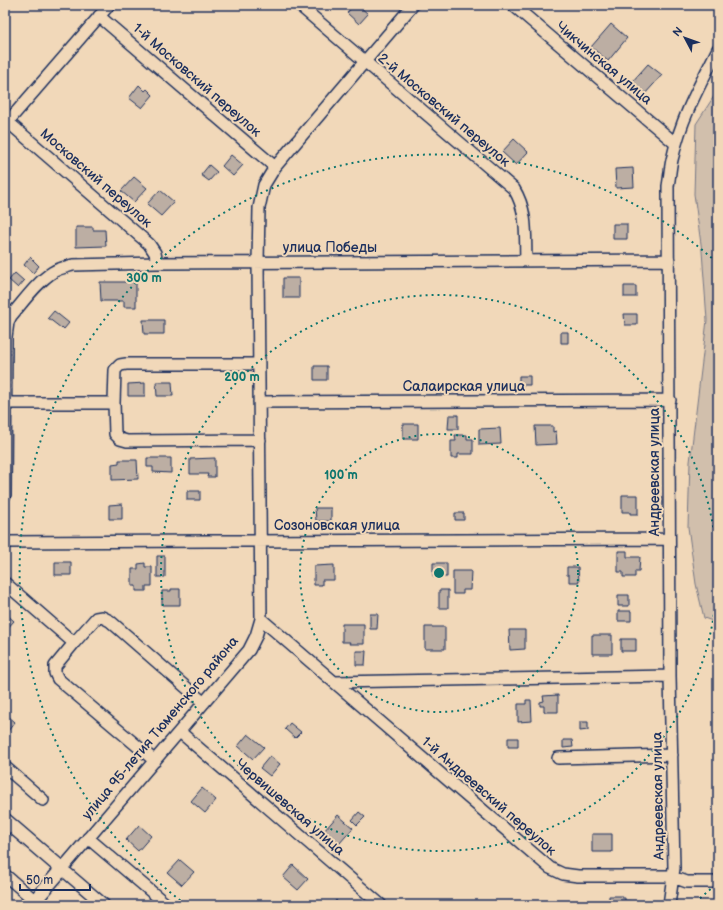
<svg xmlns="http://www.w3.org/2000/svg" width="723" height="910" font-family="'Balsamiq Sans',sans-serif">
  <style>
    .green { fill: #d1bfac; stroke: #767785 }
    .building { fill: #bcaea3; stroke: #1b2f5e }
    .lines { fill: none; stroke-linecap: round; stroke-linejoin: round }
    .minor-casing { stroke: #1b2f5e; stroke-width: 14 }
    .tertiary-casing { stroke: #1b2f5e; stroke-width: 16 }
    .minor { stroke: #f1d8b9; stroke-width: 11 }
    .tertiary { stroke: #f1d8b9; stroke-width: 13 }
    .ring { fill: none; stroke: #0f766e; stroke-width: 2; stroke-dasharray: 2 4 }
    .labels { text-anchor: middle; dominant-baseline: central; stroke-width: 4; stroke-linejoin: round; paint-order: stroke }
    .street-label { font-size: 14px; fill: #1b2f5e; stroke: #f1d8b9 }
    .centre { fill: #0f766e; stroke: #f1d8b9; stroke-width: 2 }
    .ring-label { font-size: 12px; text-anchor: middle; font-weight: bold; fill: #0f766e; stroke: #f1d8b9; stroke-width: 4; stroke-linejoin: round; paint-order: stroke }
  </style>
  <rect width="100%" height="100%" fill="#f1d8b9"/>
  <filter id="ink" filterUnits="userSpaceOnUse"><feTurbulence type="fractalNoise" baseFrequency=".025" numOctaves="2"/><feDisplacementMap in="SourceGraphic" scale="8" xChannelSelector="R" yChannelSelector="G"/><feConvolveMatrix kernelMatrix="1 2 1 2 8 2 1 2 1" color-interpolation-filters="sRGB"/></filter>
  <g filter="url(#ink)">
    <path class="green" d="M718 90V623L704 618 696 584 688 527 690 462 707 320 702 251 694 194 696 124Z"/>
    <path class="building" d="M354 5H358L368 14 359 24 347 13Z
      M611 24 627 38 608 61 591 47Z
      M648 64 662 75 644 95 631 83Z
      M139 85 145 91 147 89 153 95 142 108 129 98Z
      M514 139 528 152 516 165 502 152Z
      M231 155 243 165 233 176 222 166Z
      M209 165 217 172 209 181 201 175Z
      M633 168 634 187 616 188 615 169Z
      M134 177 147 188 134 202 121 191Z
      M160 190 174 202 161 216 147 204Z
      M613 224H627V239H613Z
      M76 227H93V230H105L106 246 76 247Z
      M30 257 39 266 33 273 24 265Z
      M15 273 24 281 18 288 9 280Z
      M283 278H299V298H283Z
      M100 282H136V307H124V301H101Z
      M624 286H636V297H624Z
      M54 311 69 323 64 329 62 327 61 328 48 318Z
      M624 314H637V325H625Z
      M143 320H164V334H144Z
      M561 332H568V343H561Z
      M314 366H327V380H314Z
      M519 376H530V385H519Z
      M156 382H172L173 396H157Z
      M145 383V396H128V384Z
      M449 415H458V429H448Z
      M403 424H418V439H403Z
      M535 426H553V432L556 431 557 444 536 445Z
      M500 428 501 444 479 445V429Z
      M455 435H467V439H473V454H458V458H451V441H456Z
      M147 458H171V473L153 472V467H147Z
      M215 458V477H207L208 474H190V459Z
      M119 460H137L138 479 112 480V464L119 463Z
      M187 491H200V500H187Z
      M622 495H638V514H630V512H622Z
      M122 504V519H109V505Z
      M315 508H331V521H316Z
      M455 513H464V520H455Z
      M618 551H627V557H640L639 571H635V577H623V572H618Z
      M157 556H165V577H157Z
      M55 562H71V575H55Z
      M145 563V567H152V586H146V591H136V586H132V569H138V564Z
      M433 563H447V577H433Z
      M334 565V580H322V585H314V566Z
      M567 567H578L579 582H569V575H567Z
      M453 571H471L470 590H463V594H453Z
      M171 589H180V605H162V591H171Z
      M439 590H448V608H439Z
      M618 595H629V606H618Z
      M618 611H631V621H618Z
      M5 613 14 621 5 631Z
      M370 614H378L377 629H370Z
      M342 624H364V644H349L350 642H342Z
      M425 627H445V649H425Z
      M509 630H525V649L510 650Z
      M592 635H612V654H592Z
      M621 639H636V651H621Z
      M356 651H366L365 665H356Z
      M558 695V712H544V706H540V702L544 701 543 696Z
      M526 700H531L532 721 518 722V704H526Z
      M7 715 15 722 8 731 5 729V718Z
      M580 722H588V730L580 731Z
      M290 723 301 732 295 738 285 729Z
      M248 734 264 747 253 759 238 746Z
      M508 738H518V747H508Z
      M563 740H572L573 747 563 748Z
      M270 756 280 764 270 776 260 768Z
      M202 788 216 800 205 813 191 801Z
      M359 812 365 817 357 825 352 820Z
      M338 815 353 828 339 844 324 831Z
      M139 825 151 836 138 851 126 840Z
      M592 834H612V852H592Z
      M180 860 194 872 182 885 168 873Z
      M293 865 308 879 298 890 283 877Z
      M609 896H622V898H625V901H630V905H609Z
      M336 900 341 905H332Z
      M558 900 563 905H553Z"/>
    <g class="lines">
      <defs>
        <path id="minor" d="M299 5 514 189C528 212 525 235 526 260
          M513 5 676 144
          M99 16 275 167
          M8 122 149 244 155 253 157 263
          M5 125 109 5
          M5 310 11 316 8 322 6 337 5 495
          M11 316C23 302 37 282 53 272 59 268 66 267 73 265L157 263 669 260
          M259 402 670 400
          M6 403H114L115 370 120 365 126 364H259
          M114 403 115 434 120 439 127 441 260 440
          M5 542 669 539
          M5 583 74 643 96 618 102 617 110 621 204 703
          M261 619 334 682 670 676
          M74 643 55 666V673L58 679 155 761
          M334 682 550 868 563 874 578 876H670L687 882H718
          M180 732 381 905
          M558 758 672 755
          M5 767 43 800
          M88 838 167 905
          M5 875 40 905
          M104 905 62 869 249 650 256 636 261 619 258 262 259 208 264 185 275 167 413 5
          M669 905 674 868 670 676 668 186C670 176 670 166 673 156 681 118 701 83 718 49"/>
        <path id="tertiary" d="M5 820 62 869 31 905"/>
      </defs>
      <use href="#minor" class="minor-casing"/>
      <use href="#tertiary" class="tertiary-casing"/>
      <use href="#minor" class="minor"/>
      <use href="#tertiary" class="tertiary"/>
    </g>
  </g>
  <g class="ring">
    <circle cx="439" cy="573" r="139"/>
    <circle cx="439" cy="573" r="278"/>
    <path d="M715 885A417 417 0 0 1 693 904M185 904A417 417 0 1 1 715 261"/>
  </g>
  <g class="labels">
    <g class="street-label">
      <text transform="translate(604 63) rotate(40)">Чикчинская улица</text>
      <text transform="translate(197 80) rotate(41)">1-й Московский переулок</text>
      <text transform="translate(444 110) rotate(40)">2-й Московский переулок</text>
      <text transform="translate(96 178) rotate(41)">Московский переулок</text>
      <text x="330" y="247">улица Победы</text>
      <text x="464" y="386">Салаирская улица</text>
      <text transform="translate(654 472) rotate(-90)">Андреевская улица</text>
      <text x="337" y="525">Созоновская улица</text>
      <text transform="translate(160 728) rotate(-50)">улица 95-летия Тюменского района</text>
      <text transform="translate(489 796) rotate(41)">1-й Андреевский переулок</text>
      <text transform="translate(658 796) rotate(-91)">Андреевская улица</text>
      <text transform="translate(290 807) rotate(41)">Червишевская улица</text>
    </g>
  </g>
  <circle cx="439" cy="573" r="6" class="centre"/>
  <g class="ring-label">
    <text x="144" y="282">300 m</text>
    <text x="242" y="381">200 m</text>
    <text x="341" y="479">100 m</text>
  </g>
  <rect width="723" height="910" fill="none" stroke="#f1d8b9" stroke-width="20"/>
  <rect x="10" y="10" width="703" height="890" fill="none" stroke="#1b2f5e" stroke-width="1.5" filter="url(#ink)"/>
  <g transform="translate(685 38) rotate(311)" stroke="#f1d8b9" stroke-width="3" paint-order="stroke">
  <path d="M0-3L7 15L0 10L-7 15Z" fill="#1b2f5e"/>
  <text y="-6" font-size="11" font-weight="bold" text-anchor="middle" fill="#1b2f5e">N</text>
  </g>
  <path d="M20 884v6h70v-6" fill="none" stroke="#1b2f5e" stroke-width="2"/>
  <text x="26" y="884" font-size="12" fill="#1b2f5e" stroke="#f1d8b9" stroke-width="3" paint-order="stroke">50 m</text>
</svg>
